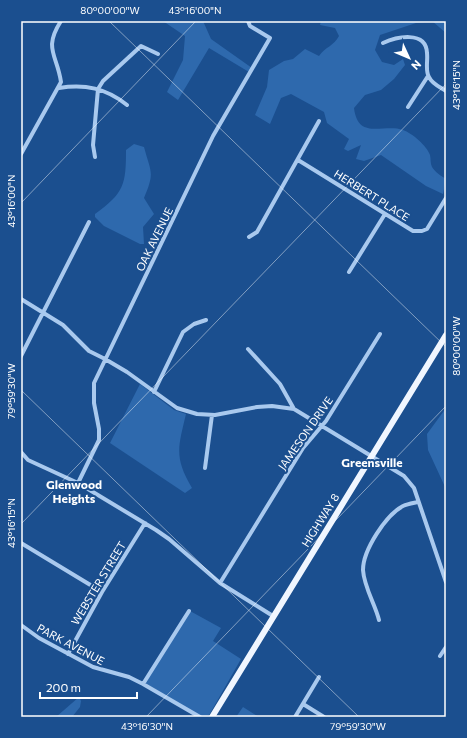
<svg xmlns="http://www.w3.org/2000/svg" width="467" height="738" font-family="Commissioner,sans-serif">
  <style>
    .green { fill: #2e69ad }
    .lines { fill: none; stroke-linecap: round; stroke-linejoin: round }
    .minor { stroke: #a9c9ee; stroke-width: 4 }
    .primary { stroke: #f0f6ff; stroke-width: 6 }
    .ticks { fill: none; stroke: #fff; stroke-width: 1; stroke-opacity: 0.45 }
    .labels { text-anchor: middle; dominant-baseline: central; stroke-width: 4; stroke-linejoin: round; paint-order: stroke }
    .street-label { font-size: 11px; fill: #fff; stroke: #1b4f8f }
    .neighbourhood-label { font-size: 12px; font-weight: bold; fill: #fff; stroke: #1b4f8f }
    .neatline { fill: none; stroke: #fff; stroke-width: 1.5 }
    .ticks-label { font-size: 10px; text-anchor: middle; fill: #fff }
  </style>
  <rect width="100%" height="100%" fill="#1b4f8f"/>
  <path class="green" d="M163 21H203L211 39 252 68 249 72 209 48 178 100 167 92 183 60 185 36Z
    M321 21H446V33L432 21 416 23 380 35 375 50 382 62 394 65 403 59 405 65 394 79 381 90 365 95 354 108C358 141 384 123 403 130 412 133 427 146 430 155 431 159 430 163 432 167 435 172 441 176 446 179L443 194 426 186 381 155 364 161 356 159 361 145 348 151 344 149 349 139 327 123 324 112 291 94 281 98 270 124 255 115 267 87 269 70 284 61 293 59 305 49 319 56C325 47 334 46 339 36L335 28 320 25Z
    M134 144 144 147C151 173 155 172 144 198L154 214 143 227 144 244H140L104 226 95 217V214C124 193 126 185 126 150Z
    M140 384 174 410 186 414C178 448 174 457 192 488L185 493 110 443Z
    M446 408V489L428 450 427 434Z
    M190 611 221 628 213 641 241 659 208 717H202L145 683Z
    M79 697 81 701 80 707 72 717H56Z
    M243 707 259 717H236Z"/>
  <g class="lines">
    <path class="minor" d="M383 43C396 37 426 30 427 53 428 61 425 71 429 77 432 84 440 87 446 91
      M59 88C85 84 106 88 127 105
      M408 107 428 76
      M21 154 61 82C57 54 43 49 61 21
      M95 157 93 145 98 89 103 81 141 46 158 54
      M298 160 413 231H422L427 229 446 198
      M249 237 257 232 319 121
      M349 272 385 214
      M21 299 63 325 89 351 105 359 127 372 177 408 197 414 215 415 257 407 272 406 294 409 404 476 414 488 446 582
      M248 349 280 384 294 409
      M21 356 89 222
      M154 392 183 332 194 324 206 320
      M21 452 28 460 78 483 156 530 169 539 220 583 273 616
      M205 468 212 415
      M78 483 99 440V429L94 403V383L213 136 270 38 250 26 248 21
      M21 543 102 592
      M220 583 303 448 326 421 380 334
      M379 620C375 604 364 587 363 570 363 550 386 515 403 506 408 504 414 503 418 502
      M21 625 39 638 93 667 129 677 143 684 200 717
      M68 654 102 592 145 523
      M440 656 446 647
      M143 684 189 611
      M303 704 324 717
      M295 717 319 677"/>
    <path class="primary" d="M212 717 446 335"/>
  </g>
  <path class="ticks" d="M109 21 446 347M21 203 196 21M21 390 359 717M21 524 446 84M146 717 446 406"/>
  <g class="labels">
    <g class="street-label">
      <text transform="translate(372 195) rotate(32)">HERBERT PLACE</text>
      <text transform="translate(154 239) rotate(-64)">OAK AVENUE</text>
      <text transform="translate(305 433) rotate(-55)">JAMESON DRIVE</text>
      <text transform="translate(320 520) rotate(-58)">HIGHWAY 8</text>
      <text transform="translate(98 583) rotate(-59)">WEBSTER STREET</text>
      <text transform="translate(71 644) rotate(28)">PARK AVENUE</text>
    </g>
    <g class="neighbourhood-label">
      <text x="372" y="462">Greensville</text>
      <text x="74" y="484">Glenwood<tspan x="74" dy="14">Heights</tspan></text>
    </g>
  </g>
  <rect width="467" height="738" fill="none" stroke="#1b4f8f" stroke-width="44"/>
  <g transform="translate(409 58) rotate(134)" stroke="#1b4f8f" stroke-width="3" paint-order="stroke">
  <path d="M0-3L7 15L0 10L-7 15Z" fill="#ffffff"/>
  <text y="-6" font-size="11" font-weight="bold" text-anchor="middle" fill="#ffffff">N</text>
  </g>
  <path d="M40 692v6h97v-6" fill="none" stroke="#ffffff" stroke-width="2"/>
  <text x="46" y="692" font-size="12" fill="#ffffff" stroke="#1b4f8f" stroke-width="3" paint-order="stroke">200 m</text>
  <rect x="22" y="22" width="423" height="694" class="neatline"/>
  <g class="ticks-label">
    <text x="110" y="14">80°00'00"W</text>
    <text x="195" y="14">43°16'00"N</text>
    <text transform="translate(456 85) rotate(-90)" y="4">43°16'15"N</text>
    <text transform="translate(11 201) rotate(-90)" y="4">43°16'00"N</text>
    <text transform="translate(456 346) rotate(-90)" y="4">80°00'00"W</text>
    <text transform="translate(11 391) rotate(-90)" y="4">79°59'30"W</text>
    <text transform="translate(11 523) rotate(-90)" y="4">43°16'15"N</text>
    <text x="147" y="730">43°16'30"N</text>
    <text x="358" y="730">79°59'30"W</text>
  </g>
</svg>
